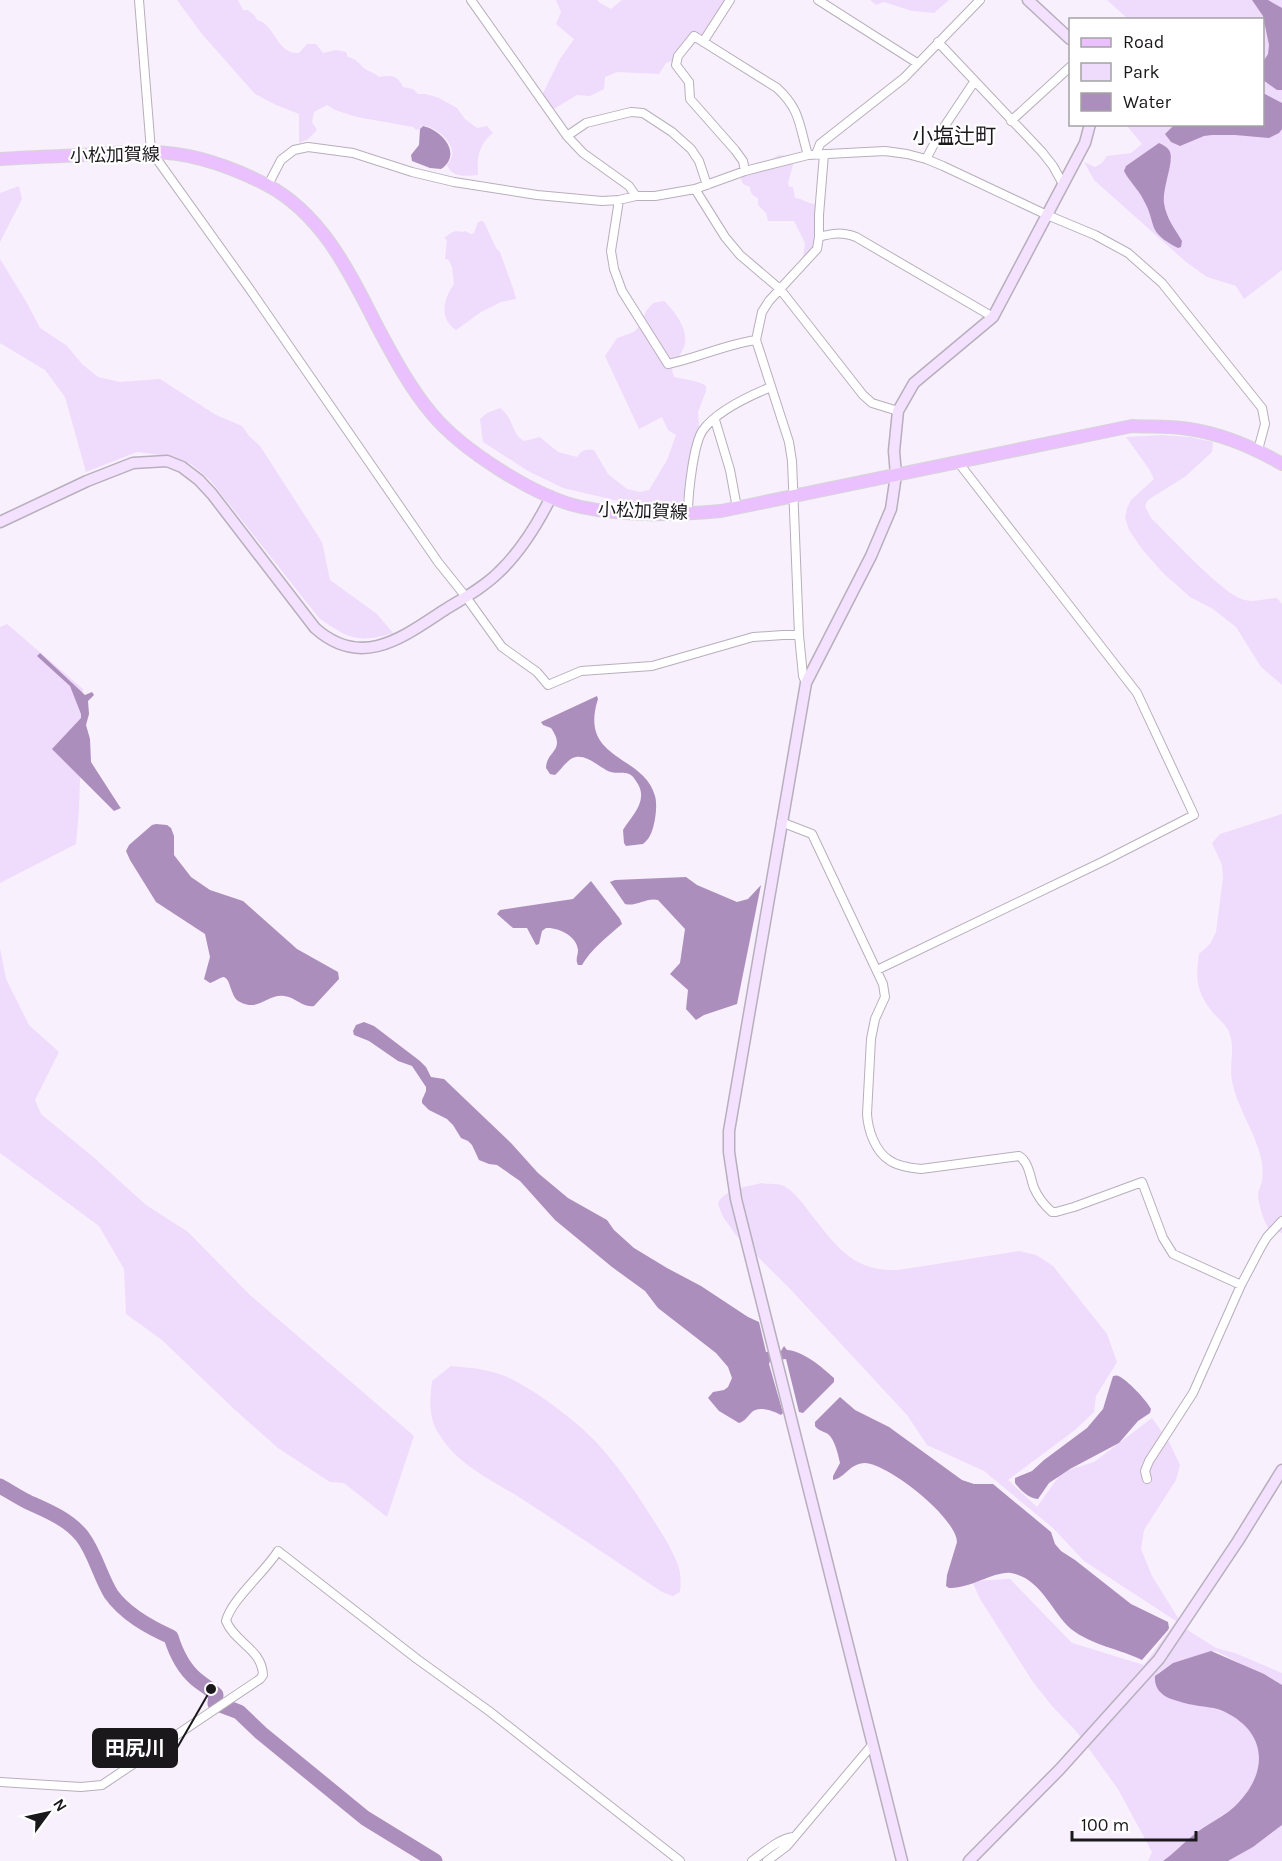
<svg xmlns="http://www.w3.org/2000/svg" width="1282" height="1861" font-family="Karla,'Noto Sans JP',sans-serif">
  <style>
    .green { fill: #efdbfb }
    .water { fill: #ac8ebc }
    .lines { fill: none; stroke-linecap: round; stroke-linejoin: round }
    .river { stroke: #ac8ebc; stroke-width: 15 }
    .street-casing { stroke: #b7afbb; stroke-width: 10 }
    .secondary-casing { stroke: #b7afbb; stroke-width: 13 }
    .primary-casing { stroke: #d6d5d6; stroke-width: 14 }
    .street { stroke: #fff; stroke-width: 8 }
    .secondary { stroke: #f4e0ff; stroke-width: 10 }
    .primary { stroke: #eac1fe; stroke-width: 12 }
    .labels { text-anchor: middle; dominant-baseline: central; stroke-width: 4.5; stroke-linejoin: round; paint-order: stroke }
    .street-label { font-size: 18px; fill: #1b181c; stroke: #fff }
    .quarter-label { font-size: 21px; fill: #1b181c; stroke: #fff }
    .leader { fill: none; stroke: #1b181c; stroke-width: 2 }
    .callout-dot { fill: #1b181c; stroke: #fff; stroke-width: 2 }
    .callout { fill: #1b181c; stroke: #1b181c; stroke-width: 2 }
    .callout-label { font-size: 20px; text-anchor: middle; font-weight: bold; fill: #fff }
  </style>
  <rect width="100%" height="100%" fill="#f9f0fd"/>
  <path class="green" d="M177 0H238L243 10H248L255 16 257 20C275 24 277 55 299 53L307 44H316L323 53 336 50 346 52 348 57C357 59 359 64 365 69 370 72 375 73 379 77 390 75 398 75 403 87L413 89 418 94H426L439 98 457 108 465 119 477 128 487 126 493 133C478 145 477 157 478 175 466 176 452 178 447 165 448 164 452 157 452 156 455 142 433 124 421 126L420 129 416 130 413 127 357 117 335 110 327 105 314 112 312 122 317 130 308 139 299 143V114L276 105 255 94 202 34Z
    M556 0H597L600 3 611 9 622 0H728L701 37 682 58 666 63 659 74 617 72 605 77 604 89 590 96 577 95 554 109 542 95 560 59 574 39 556 24 561 12Z
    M870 0H949L934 13 912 11 884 2 876 5Z
    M1107 0H1282V270L1244 299 1236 286 1207 277 1186 262 1094 180 1084 162 1095 167 1102 163 1107 156 1131 153 1142 144 1126 125 1262 124V20L1128 19Z
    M779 155 789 156 794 161 788 183 789 187H793L795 198C803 199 808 204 816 204L814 246 806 258 803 257 805 243 794 221H768L766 213 758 205V198C753 196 750 193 750 187L743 184 741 179 751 166 767 162Z
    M19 186 22 199 0 242V193Z
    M481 221 484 222 496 248 500 252 514 291 516 299 501 302 481 312 456 330C438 318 444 298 454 284L452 267 448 259H445L447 240 444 238C451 233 454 230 462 232L465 231 471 234 474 233 478 222Z
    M0 259 27 303 40 328 66 345 83 365 98 377 120 382 160 379 216 415 242 426 249 436 260 446 322 542 330 580 377 614 393 633C358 644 347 638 319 618L210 480 191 464 168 456 137 452 86 472 65 397 45 370 0 343Z
    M664 301C674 310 688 329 685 343 683 353 675 361 672 370L674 377C685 380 698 380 706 386V391L698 412 699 428 689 477 685 495 680 506 627 503 563 488 528 471 483 442 480 419 487 413 500 408C515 419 510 433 524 441L540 437 558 452 577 457C582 450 585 449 594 450L608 474 627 489 640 492 649 490 667 460 676 435 668 430 662 417 639 429 605 356 617 338 634 332 641 324 646 311 653 303Z
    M1162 435 1190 437 1213 442 1212 452 1186 476 1148 500 1145 506 1151 518C1169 535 1224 596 1245 600 1255 603 1266 598 1277 598L1282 604V685L1261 667 1236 627 1213 609 1190 597 1163 573 1142 549 1129 530 1125 518 1127 508 1131 500 1154 479 1149 469 1126 437Z
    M7 624 83 689 79 809 76 844 0 883V627Z
    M1282 814V1233L1269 1229C1263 1219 1259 1207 1258 1195 1258 1190 1261 1186 1262 1181 1263 1175 1263 1165 1261 1158 1255 1131 1237 1108 1232 1081 1229 1066 1235 1050 1230 1035 1228 1027 1222 1022 1217 1017 1197 995 1195 982 1199 954L1210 944 1216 932 1223 878 1222 865 1212 843 1220 834Z
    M0 948 6 979 29 1025 59 1052 35 1100 41 1114 92 1156 146 1205 188 1232 250 1295 414 1436 387 1517 344 1483 330 1482 278 1448 234 1409 162 1340 126 1314 124 1269 99 1226 0 1153Z
    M761 1183C768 1184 778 1183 784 1186 795 1192 803 1204 810 1213 836 1246 853 1272 898 1270L1019 1251 1036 1255 1053 1266 1107 1334 1117 1362 1096 1396 1094 1412 1075 1430 1008 1480 1037 1507 1062 1472 1094 1462 1152 1418 1169 1442 1180 1465 1176 1480 1144 1530 1141 1549 1152 1576 1180 1621 1189 1631 1216 1648 1235 1653 1282 1673V1685L1216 1651 1173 1663 1158 1673 1171 1699C1187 1703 1212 1706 1225 1712 1266 1732 1270 1770 1239 1802 1226 1816 1205 1824 1191 1837 1181 1845 1173 1854 1163 1861H1148L1152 1852 1118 1789 1076 1731 1052 1706 1033 1682 980 1599 972 1581 1010 1579 1072 1643 1144 1665 1176 1621 1084 1561 1053 1528 984 1471 927 1445 907 1415 791 1290 736 1235 723 1217 718 1204C723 1189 747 1187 761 1183Z
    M451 1366C474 1368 497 1370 517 1382 544 1397 576 1421 597 1443 619 1467 637 1494 654 1521 663 1535 672 1549 678 1565 681 1574 681 1583 680 1592L673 1596 662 1592C617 1562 571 1531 525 1501 494 1481 458 1466 439 1434 428 1418 430 1399 432 1381Z
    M1282 1825V1861H1228L1253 1847Z"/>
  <path class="water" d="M1252 0H1268L1282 8V90H1277L1263 80V62L1268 54 1269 45 1263 16Z
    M1263 93 1282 103V129L1279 133 1269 138 1235 135H1212L1204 136 1180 146 1171 142 1165 134 1174 125 1262 124Z
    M423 126C442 130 463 154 441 169L430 168 412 161 411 155 419 145 420 129Z
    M1159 143C1163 145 1168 147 1170 152 1174 163 1162 188 1164 203 1166 218 1175 229 1182 241L1181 247 1178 248C1145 231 1158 225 1143 199 1138 189 1129 181 1124 171L1126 166Z
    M40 653 85 695 92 692 94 695 88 701 89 714 86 725 90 739 91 762 120 807 121 808 114 811 52 749 81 718V714L70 686 37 656Z
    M597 696 598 699C578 761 644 754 655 796 657 803 656 812 655 819 653 829 651 838 643 844L626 846 624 843 623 830C632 815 650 800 636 781 634 778 633 776 629 774 622 771 614 775 606 770 599 766 586 755 576 757 568 758 561 770 555 775L550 774 546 768C546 751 567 751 551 728L543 725 541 722Z
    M156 824 167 825 171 828 174 836V855L191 877 210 890 243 901 297 949 338 972 339 979 314 1006C302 1008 296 997 284 996 267 994 259 1012 240 1002 230 998 231 977 223 977 219 978 214 982 210 983L204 979 210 957 205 934 156 902 130 860 126 851 129 845 152 825Z
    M686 877 697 885 737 902 748 899 761 885 737 1004 704 1015 696 1020 686 1009 688 990 670 974 680 963 685 929 658 900C647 897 636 907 625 904L610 882 615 880Z
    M591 881 620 919 622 924C607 937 591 949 582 965H578C575 959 578 956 578 950 577 936 558 927 546 928L542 931 539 944 536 945 527 928H513L497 914 500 910 573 899Z
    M364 1022 374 1026 420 1061 426 1067 431 1077 444 1079 511 1143 538 1173 568 1198 607 1220 614 1230 634 1248 667 1268 701 1286 748 1317 759 1322 766 1352 781 1351 784 1346 787 1350C803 1351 822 1367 834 1378V1382L803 1413 799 1412 786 1359 770 1361 769 1364 783 1413 781 1415C773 1411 758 1405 751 1413 746 1418 745 1421 739 1423L719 1411 708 1398 713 1392 724 1390 728 1387 732 1378 728 1367 716 1353 658 1308 645 1291 612 1267 555 1220 520 1181 497 1165 489 1164 479 1160 472 1145 468 1141 461 1138 453 1125 447 1119 429 1110 422 1103V1100L426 1091V1087L412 1066 398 1061 369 1041 354 1035 353 1031 356 1025Z
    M1113 1376C1115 1376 1117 1375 1118 1376 1126 1378 1148 1402 1151 1409L1150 1413 1138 1421 1119 1443 1070 1469 1049 1483 1038 1499C1029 1499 1020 1490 1015 1483V1478L1032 1471 1044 1460 1087 1428 1103 1409Z
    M840 1397 855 1410 889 1427 962 1480 974 1484H993L1051 1532 1055 1544 1061 1551 1075 1560 1131 1604 1168 1622 1169 1628 1168 1630 1142 1660C1120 1649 1091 1645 1071 1629 1051 1611 1041 1578 1011 1573 994 1571 970 1589 949 1588L946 1586 947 1575 957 1542C956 1517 888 1464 865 1463 850 1463 845 1478 833 1480V1476L840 1463C838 1454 835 1440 828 1434 823 1431 819 1431 815 1426V1422Z
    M1211 1651 1264 1674 1282 1685V1825L1253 1847 1228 1861H1163C1173 1854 1181 1845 1191 1837 1205 1824 1226 1817 1239 1802 1269 1770 1266 1732 1225 1712 1215 1707 1204 1707 1194 1705 1186 1704 1179 1701 1171 1699 1161 1695 1154 1688 1155 1676L1173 1663Z"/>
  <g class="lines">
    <path class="river" d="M0 1486C9 1491 18 1497 28 1502 48 1511 68 1519 82 1536 95 1553 100 1576 111 1594 125 1614 149 1627 171 1637 176 1653 183 1668 196 1679 203 1685 210 1688 216 1695L215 1703 239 1712 261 1733 365 1818 435 1861"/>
    <defs>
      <path id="street" d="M139 0 151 151 249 288 438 562 466 597 502 647 537 672 548 685 581 671 652 666 753 637 783 635H799
        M471 0 567 136 583 153 629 186 636 196
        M818 0 917 63
        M703 42 730 0
        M938 42 1042 152 1053 166 1063 184
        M1011 121 1070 67
        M567 136 586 123 631 112 643 113 672 132 691 149 699 161 707 185
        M816 154 820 144 904 78 980 0
        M926 159 940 133 974 82
        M745 171 743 161 735 150 690 99 689 82 676 65 678 56 694 36 777 88C801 110 799 126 808 155
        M268 185 281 160 294 150 308 147 353 153 412 172 454 182 537 195 602 201 619 200 636 196H655L695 189 745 171 808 155 885 151 907 154 926 159 943 166 1047 215 1095 235 1128 253 1162 283 1262 408 1265 424 1258 450
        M695 189 725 237 740 255 780 289 863 395 872 403 898 411
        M619 200 611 251 614 269 622 291 668 364C698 358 723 345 756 340
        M819 237C833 233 842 232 856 237L993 317
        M715 420 730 470 737 508
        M688 514C688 496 693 444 703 430 717 411 749 396 771 387
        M806 683 803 676 799 635 792 461 789 442 756 340 762 312 769 301 817 249 819 237V215L824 154
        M781 822 812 834 883 984 885 997 875 1019 871 1039 867 1114C868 1130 875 1151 889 1160 897 1166 911 1168 921 1169L1019 1156C1029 1162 1030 1177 1034 1188 1038 1197 1044 1205 1052 1212H1056L1074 1207 1142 1182 1163 1238 1173 1254 1241 1285
        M877 970 1104 861 1194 815 1137 693 958 462
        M1147 1479 1145 1471 1149 1461 1193 1393 1241 1285 1261 1247 1267 1237 1282 1221
        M0 1782 81 1787 102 1785 260 1679 263 1675C262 1649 235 1643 226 1621 231 1600 265 1572 278 1551L417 1659 489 1711 680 1861
        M752 1861C765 1852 778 1839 793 1837
        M767 1861 787 1846 872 1745"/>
      <path id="secondary" d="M1028 0 1070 39
        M0 522 87 481 133 463 167 461 182 467 199 480 212 494 315 628C362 670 403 637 446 609 464 598 484 587 499 572 521 551 537 525 551 497
        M902 1861 736 1199 729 1152V1131L806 683 871 556 891 509 896 475 894 451 898 411 914 383 993 317 1085 143 1090 124
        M969 1861 1060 1769 1159 1659 1238 1541 1282 1470"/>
      <path id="primary" d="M0 159C33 157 67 156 100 154 116 153 133 151 150 152 190 152 232 167 267 185 322 214 350 273 377 326 393 356 410 388 432 414 462 450 535 497 581 507 628 517 674 515 721 511L1132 426C1150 427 1170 426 1189 429 1222 434 1253 447 1282 464"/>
    </defs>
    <use href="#street" class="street-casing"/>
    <use href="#secondary" class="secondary-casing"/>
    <use href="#primary" class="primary-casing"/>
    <use href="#street" class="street"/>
    <use href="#secondary" class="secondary"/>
    <use href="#primary" class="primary"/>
  </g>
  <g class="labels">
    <g class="street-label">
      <text transform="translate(115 155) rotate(-1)">小松加賀線</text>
      <text transform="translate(643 511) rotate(2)">小松加賀線</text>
    </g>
    <g class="quarter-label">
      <text x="954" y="136">小塩辻町</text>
    </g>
  </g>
  <path class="leader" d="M211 1689L177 1748"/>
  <circle class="callout-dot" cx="211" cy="1689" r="6"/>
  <rect class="callout" x="93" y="1729" width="84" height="38" rx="6"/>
  <g class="callout-label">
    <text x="135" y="1755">田尻川</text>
  </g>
  <rect x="1069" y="18" width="195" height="108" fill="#ffffff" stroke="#a4a3a4" stroke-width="1.5"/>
  <rect x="1081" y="38" width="30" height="9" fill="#eac1fe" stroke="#a4a3a4" stroke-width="1.5"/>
  <text x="1123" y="48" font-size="18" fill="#1b181c">Road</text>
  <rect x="1081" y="63" width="30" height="18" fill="#efdbfb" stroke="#a4a3a4" stroke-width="1.5"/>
  <text x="1123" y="78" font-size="18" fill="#1b181c">Park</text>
  <rect x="1081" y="93" width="30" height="18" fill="#ac8ebc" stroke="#a4a3a4" stroke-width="1.5"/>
  <text x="1123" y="108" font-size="18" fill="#1b181c">Water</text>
  <g transform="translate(48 1813) rotate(57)" stroke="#ffffff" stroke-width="4.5" paint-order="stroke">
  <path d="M0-4.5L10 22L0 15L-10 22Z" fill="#1b181c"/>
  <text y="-9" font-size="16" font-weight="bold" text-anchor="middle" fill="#1b181c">N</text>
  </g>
  <path d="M1072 1831v9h124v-9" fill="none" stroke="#1b181c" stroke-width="3"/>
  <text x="1081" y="1831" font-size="18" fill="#1b181c" stroke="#ffffff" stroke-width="4.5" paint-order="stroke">100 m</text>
</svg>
